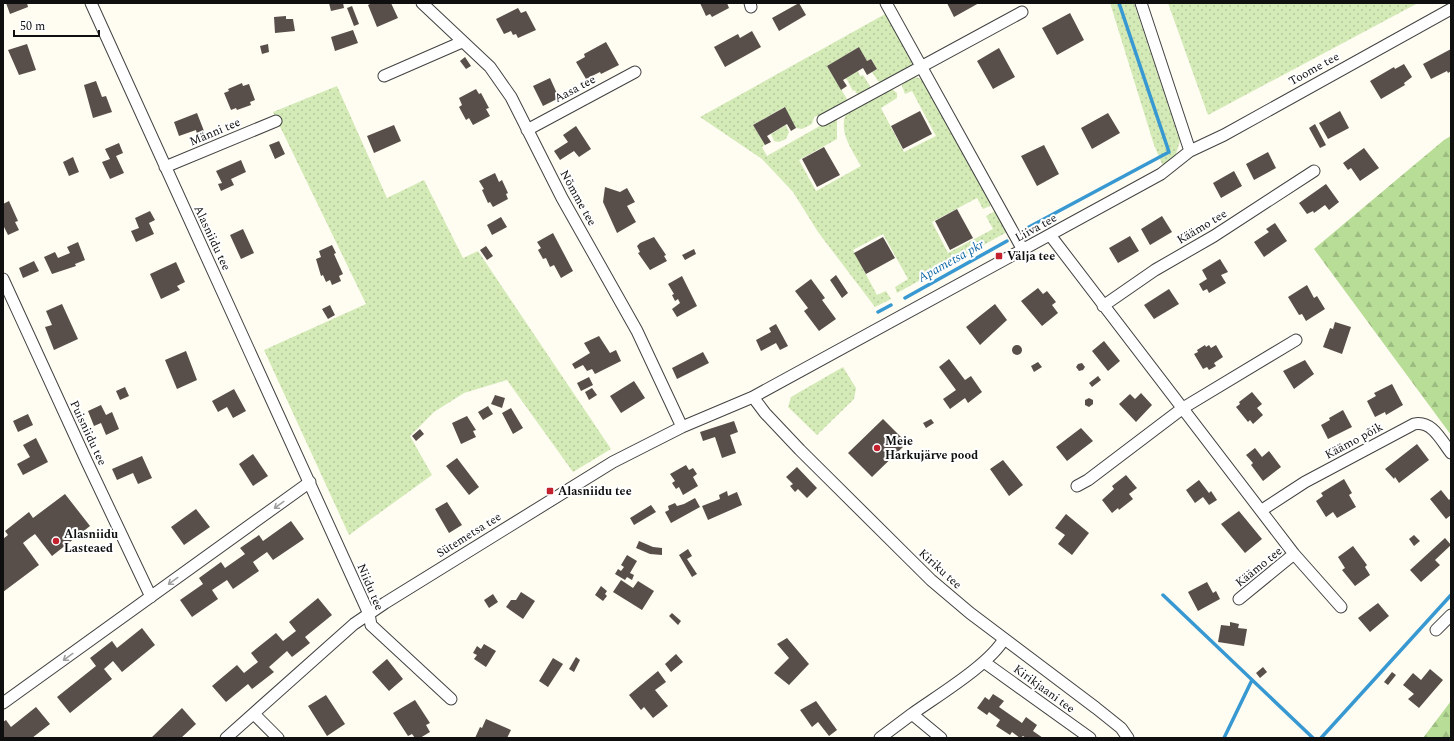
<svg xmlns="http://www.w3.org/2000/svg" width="1454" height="741" font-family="Spectral,serif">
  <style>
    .grass { fill: url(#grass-dots) }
    .forest { fill: url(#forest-firs) }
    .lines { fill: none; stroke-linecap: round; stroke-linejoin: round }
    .stream { stroke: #3899d2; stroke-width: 3.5 }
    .building { fill: #584f4b }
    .minor-casing { stroke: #424242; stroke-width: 13 }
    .minor { stroke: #fff; stroke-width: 11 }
    .oneway { stroke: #9f9f9f }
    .poi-dot { fill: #c4212e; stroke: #fff; stroke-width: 1.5 }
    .labels { text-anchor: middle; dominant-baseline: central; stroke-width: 4; stroke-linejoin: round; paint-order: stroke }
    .street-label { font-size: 12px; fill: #0f0f0f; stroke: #fff }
    .poi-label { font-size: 12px; font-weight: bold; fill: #0f0f0f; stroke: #fff; text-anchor: start }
    .water-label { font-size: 13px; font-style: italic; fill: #136aa6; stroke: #fff }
  </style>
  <defs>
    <pattern id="grass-dots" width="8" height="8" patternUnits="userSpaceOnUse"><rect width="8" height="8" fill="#d4ebb8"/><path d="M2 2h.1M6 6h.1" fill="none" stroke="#b5c89d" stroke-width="1.8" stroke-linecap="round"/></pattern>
    <pattern id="forest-firs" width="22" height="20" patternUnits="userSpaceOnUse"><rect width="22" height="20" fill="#b8dd97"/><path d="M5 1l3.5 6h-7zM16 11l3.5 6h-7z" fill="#9dbc81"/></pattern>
  </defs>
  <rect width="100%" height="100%" fill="#fffcf1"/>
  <path class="grass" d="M1110 3H1134L1180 141 1175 157 1163 166 1154 145Z
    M1168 3H1418L1208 115Z
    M887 13 914 61 913 67 883 83 878 81 872 72 877 69 871 59 867 61 859 47 827 66 847 99V103L821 118 819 115 814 117 812 124 802 129 796 128 784 107 753 125 765 145 762 147 767 156 825 123 835 119 837 120V139L799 160 816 191 861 166C852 150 837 130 847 112L892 89 897 93V98L881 108 904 152 936 136 912 91 905 94 902 86 903 83 915 77 922 79 991 202 990 206 983 209 977 198 932 222 948 253 993 229 986 216 995 211 1007 232 897 293 895 287 908 279 883 234 853 250 877 295 886 291 891 299 875 307 818 232 793 192 762 159 700 117Z
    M858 71 860 76 863 75 870 86 869 92 862 96 856 93 855 90 853 91 846 78Z
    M337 86 387 198 424 180 463 258 478 251 611 449 573 472 507 380 464 393 434 412 410 436 432 475 349 535 264 350 366 304 273 112Z
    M786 125 789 132 786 139 779 142 774 141 771 134Z
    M843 367 856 388 854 399 817 435 788 407 791 397Z"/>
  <path class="forest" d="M1451 136V435L1314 249 1444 140Z
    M1451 701V738H1423Z"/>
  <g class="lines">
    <path class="stream" d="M1029 227 1169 152 1119 3
      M905 298 1007 241
      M878 312 891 305
      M1163 595 1313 738
      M1224 738 1252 680
      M1321 738 1451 595"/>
  </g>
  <path class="building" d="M6 3H27L28 7 10 14Z
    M329 3H343L344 8 331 11Z
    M372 3H391L398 18 377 27 368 5Z
    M700 3H727L729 8 712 17 710 14 706 16Z
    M799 3 806 15 779 31 772 18Z
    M947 3H979L954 17Z
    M352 6 359 24 354 26 347 8Z
    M518 8 521 13 526 11 536 30 518 38 516 34 513 35 511 31 504 34 496 19Z
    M1070 13 1084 40 1057 55 1042 28Z
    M286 16V19H293L295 31 275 33 274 17Z
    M353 30 358 43 335 51 331 37Z
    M752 31 761 47 725 67 714 47 738 34 740 38Z
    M606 42 619 65 601 74 600 72 586 79 576 62 585 57 584 54Z
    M27 44 36 70 19 75 8 50Z
    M268 44 269 52 262 54 260 46Z
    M859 47 867 61 871 59 877 69 867 75 863 68 843 80 847 86 841 90 827 66Z
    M999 48 1015 77 993 89 977 61Z
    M1451 49V71L1448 73 1447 71 1431 79 1423 64Z
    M465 57 471 66 466 69 460 61Z
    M1404 64 1412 77 1404 83 1405 85 1381 99 1370 81 1394 67 1395 69Z
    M550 78 559 98 543 106 533 86Z
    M96 81 102 97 106 96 112 112 93 118 84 85Z
    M242 83 243 86 249 84 255 100 250 102 251 105 237 110 236 108 231 110 224 93 229 91 228 89Z
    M476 89 479 94 481 93 489 108 486 109 490 116 473 125 469 118 466 120 459 107 462 105 459 98Z
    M785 107 796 128 791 131 787 124 767 136 771 142 765 145 753 125Z
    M920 111 932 134 903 149 891 126Z
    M1340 111 1349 128 1328 139 1319 123Z
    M197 113 204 131 197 134 196 130 179 136 174 122Z
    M1108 113 1120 133 1092 149 1081 128Z
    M1315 124 1326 145 1320 148 1309 128Z
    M394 125 401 141 374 153 367 136Z
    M576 126 591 149 579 157 574 151 560 160 554 151 568 142 563 135Z
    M279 141 285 154 275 159 269 145Z
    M119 143 123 153 116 156 124 173 110 179 102 162 110 159 105 149Z
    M1044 145 1059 174 1037 186 1021 156Z
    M824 147 840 175 817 187 802 159Z
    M1364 148 1379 168 1360 181 1351 168 1348 170 1343 163Z
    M1268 152 1276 168 1254 180 1246 164Z
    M73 157 79 172 69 176 63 162Z
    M241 160 246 172 231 179 234 185 221 191 218 184 222 183 216 171Z
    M1234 171 1242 186 1221 198 1213 183Z
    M495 173 499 182 502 180 508 193 506 194 508 199 493 207 490 202 488 203 482 190 484 189 479 181Z
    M1326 184 1339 202 1329 210 1325 205 1314 213 1313 211 1307 214 1299 203Z
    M605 187 620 192 627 188 635 202 627 206 636 222 617 233 603 202Z
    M9 201 18 221 15 222 19 230 8 235 4 227 3 228V204Z
    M957 209 973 238 950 250 935 221Z
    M150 211 155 220 149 223 154 234 136 242 131 231 139 228 135 218Z
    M1162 216 1172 232 1150 245 1141 229Z
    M501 217 507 227 492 235 487 225Z
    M1275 223 1287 241 1264 257 1254 242 1269 232 1266 229Z
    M243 229 254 253 241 259 230 235Z
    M553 233 573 271 561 278 554 265 550 267 546 258 543 259 538 250 541 248 537 242Z
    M1130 236 1139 251 1118 263 1109 248Z
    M654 237 666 255 664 256 667 261 650 270 638 253 640 252 637 246 640 243Z
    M883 237 895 258 866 274 854 253Z
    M78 242 85 260 75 264 76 266 52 274 44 257 55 252 58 258 70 253 67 247Z
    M332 245 336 253 334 254 343 274 339 276 341 281 332 285 330 280 326 282 323 275 321 276 316 259 321 257 319 251Z
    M486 246 493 256 487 260 480 250Z
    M694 249 696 254 685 260 682 255Z
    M1220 259 1228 272 1221 275 1226 283 1209 293 1207 289 1203 291 1199 284 1207 279 1202 270Z
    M34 261 39 271 23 278 19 268Z
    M176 262 185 282 177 286 180 290 161 299 150 274Z
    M836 275 848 293 842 298 830 280Z
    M682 276 697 306 677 317 672 309 680 303 678 299 675 301 672 295 674 294 668 284Z
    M811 279 825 298 822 300 836 319 819 331 804 311 808 308 795 291Z
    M1307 285 1314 298 1317 296 1325 309 1306 321 1302 314 1299 315 1288 297Z
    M1038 288 1043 294 1047 291 1056 302 1052 305 1058 313 1042 326 1021 301Z
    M1169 289 1179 304 1154 319 1144 305Z
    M62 304 78 339 54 350 45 327 52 325 46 311Z
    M995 304 1007 320 980 345 966 327Z
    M330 305 335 315 328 319 322 309Z
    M1335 322 1351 327 1342 354 1323 347 1330 328 1333 329Z
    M776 324 788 346 780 350 776 343 761 351 756 340 771 332 769 328Z
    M599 336 610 353 616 350 621 361 595 374 592 369 587 371 583 365 575 369 572 364 590 353 584 343Z
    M1104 341 1120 361 1108 371 1092 351Z
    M1012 350a5 5 0 1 1 10 0a5 5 0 1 1-10 0Z
    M1205 345 1206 347 1209 345 1211 348 1216 345 1223 357 1214 363 1216 366 1209 370 1207 367 1203 369 1194 354 1198 352 1197 350Z
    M186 351 197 380 177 389 165 360Z
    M703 352 709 363 677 379 672 368Z
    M949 359 965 380 971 376 982 392 968 403 965 398 950 409 943 399 956 390 939 367Z
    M1305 360 1314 374 1294 389 1283 371Z
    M1038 362 1042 367 1034 372 1031 366Z
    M1082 363 1085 367 1083 370 1079 371 1076 367 1078 364Z
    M1098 376 1101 380 1092 387 1089 383Z
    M589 377 593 385 581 391 577 383Z
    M634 381 645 398 621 413 610 396Z
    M1392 384 1403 405 1386 415 1385 412 1375 417 1367 401 1376 396 1374 393Z
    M125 387 129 396 120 400 116 391Z
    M592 388 597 395 589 400 585 392Z
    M234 389 246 411 233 418 227 407 218 412 212 401Z
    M1252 392 1262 404 1257 408 1263 415 1253 424 1250 420 1248 422 1236 407 1240 404 1239 402Z
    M1141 393 1152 405 1136 422 1119 404 1130 394 1135 399Z
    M495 395 505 398 502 408 491 404Z
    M1089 398 1093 400V404L1089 407 1085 405V400Z
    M101 405 106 415 112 412 119 429 106 435 101 423 94 426 88 411Z
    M488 406 493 414 483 420 478 412Z
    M511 408 523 428 513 434 502 413Z
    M1343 410 1352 427 1328 439 1321 425 1330 420 1329 418Z
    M28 414 33 425 18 432 13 421Z
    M467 416 476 430 473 431 476 437 461 444 452 423Z
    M883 419 907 443 872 477 848 453Z
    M931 419 934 423 926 428 923 423Z
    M734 421 738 432 730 435 736 453 722 458 715 437 703 441 700 432Z
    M1081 428 1093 441 1067 461 1056 447Z
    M420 429 424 434 416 441 412 436Z
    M36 438 48 462 23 475 17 464 30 457 23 445Z
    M1417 444 1429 460 1399 483 1395 477 1394 479 1385 469Z
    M1255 448 1262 457 1269 451 1281 467 1263 481 1251 465 1253 463 1246 455Z
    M253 454 268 476 253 486 239 464Z
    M142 456 152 478 138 484 133 473 117 480 112 469Z
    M457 458 479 487 469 495 446 466Z
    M1003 460 1023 485 1009 496 990 469Z
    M686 465 689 470 693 468 697 474 693 477 698 486 683 495 679 487 676 489 672 483 675 481 670 474Z
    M797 467 817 488 807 498 798 489 795 492 790 486 793 484 786 477Z
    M1126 475 1137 488 1129 494 1133 499 1119 510 1118 508 1112 513 1102 500 1114 489 1112 486Z
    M1344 479 1352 493 1349 495 1356 507 1337 518 1333 512 1326 517 1316 501 1323 496 1321 493Z
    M1199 480 1209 493 1211 491 1217 500 1209 505 1203 497 1195 503 1186 490Z
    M1441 490 1449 500 1451 498V515L1446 519 1430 499Z
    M727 491 728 496 737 492 742 505 708 520 702 506 720 499 719 495Z
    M65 494 90 526 52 556 35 534 28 539 23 543 39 565 3 592V539L8 535 5 531 29 512 33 518Z
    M695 498 700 507 671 523 665 512 669 510 668 506 675 503 677 506 684 504Z
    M447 502 462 525 449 533 435 509Z
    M651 505 656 512 634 525 630 518Z
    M196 509 210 527 184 545 171 527Z
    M1239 511 1262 539 1245 553 1221 524Z
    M1066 514 1089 533 1072 555 1058 544 1065 535 1055 528Z
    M291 521 304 539 273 560 267 552 253 562 259 571 233 589 227 580 212 590 218 599 192 617 180 600 203 584 199 578 221 562 225 568 245 554 240 548 259 535 263 541Z
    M1414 535 1420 541 1414 546 1409 539Z
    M1445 538 1451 545 1435 560 1440 565 1421 582 1410 570Z
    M639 541 653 547 662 548V555L650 554 636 548Z
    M1353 546 1367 565 1365 567 1370 575 1355 586 1342 570 1345 568 1338 557Z
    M688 549 692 556 687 559 697 574 692 577 679 555Z
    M627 555 637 561 630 573 634 575 632 580 627 577 625 580 615 574 618 569 621 571 624 567 621 565Z
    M621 580 633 588 638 581 654 591 642 610 613 592Z
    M1207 582 1213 593 1216 591 1220 599 1198 611 1188 592Z
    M601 586 607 591 605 594 607 596 603 601 595 595Z
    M521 592 535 601 523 619 506 607 511 600H516Z
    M493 594 498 602 489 608 484 600Z
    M318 598 332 615 305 637 310 643 292 657 287 651 269 667 274 672 252 689 248 684 226 702 212 686 237 665 244 673 258 662 251 653 276 633 283 641 296 631 289 622Z
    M1378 603 1389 616 1370 632 1358 618Z
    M672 613 681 621 678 625 669 616Z
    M1230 622 1239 624 1238 628 1247 629 1244 646 1218 642 1221 625 1230 626Z
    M142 628 155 645 122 672 113 661 104 669 112 679 70 713 57 697 96 666 90 658 112 641 117 648Z
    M787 638 809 664 789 685 774 673 789 658 777 644Z
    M484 644 496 651 486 667 474 659 477 655 473 653 477 646 481 649Z
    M676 654 683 662 671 672 665 664Z
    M576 657 580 660 574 672 569 669Z
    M553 658 563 664 548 687 539 681Z
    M387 659 403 679 389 691 372 672Z
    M1263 667 1267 672 1260 678 1256 673Z
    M1430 669 1443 680 1419 708 1408 699 1414 694 1403 685 1413 673 1421 680Z
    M658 671 666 682 655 690 668 706 653 718 644 707 641 710 629 695Z
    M1392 672 1396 675 1388 685 1384 682Z
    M993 694 1004 701 999 707 1022 723 1026 717 1037 725 1033 731 1043 738H1026L1023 736 1020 738 1012 732 1010 735 996 726 1000 720 989 712 987 715 977 708 985 697 989 700Z
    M326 695 345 724 327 736 308 706Z
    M415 700 430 723 426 725 430 732 420 738H415L412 734 408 736 393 713Z
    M816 701 837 730 829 736 818 722 812 727 800 710Z
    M36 707 50 724 32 738H3V722L6 720 11 727Z
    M182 708 196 724 181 738H151Z
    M486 719 511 730 507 738H475L480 727 482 728Z"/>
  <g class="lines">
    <defs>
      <path id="minor" d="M91 3 369 614 371 625 451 699
        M422 3 490 67 511 97 562 198 637 331 682 427
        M750 3 751 7
        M886 3 1023 250
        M1141 3 1190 151
        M384 76 462 42
        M823 120 1022 12
        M527 130 635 72
        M165 167 276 121
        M1050 235 1294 554 1341 607
        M3 279 87 462 151 597
        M1103 306 1155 270 1214 236 1314 171
        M753 397 765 413 800 450 931 580 970 613 1096 708 1121 728 1128 738
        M1077 486 1088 480 1183 408 1296 340
        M1262 510 1305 482 1414 424C1432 420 1441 440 1451 453
        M1239 599 1294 554
        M1436 630 1451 615
        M984 662 1090 738
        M3 703 310 482
        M254 714 278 738
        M226 738 354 624 385 603 613 462 682 427 753 397 1161 174 1190 151 1224 135 1451 9
        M880 738 912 714
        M941 738 912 714C937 696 989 665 1004 639"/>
    </defs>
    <use href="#minor" class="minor-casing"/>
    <use href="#minor" class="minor"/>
  </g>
  <defs><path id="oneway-shaft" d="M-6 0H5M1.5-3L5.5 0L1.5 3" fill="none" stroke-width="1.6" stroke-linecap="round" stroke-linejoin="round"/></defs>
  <g class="oneway">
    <use href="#oneway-shaft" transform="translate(279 505) rotate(144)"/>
    <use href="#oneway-shaft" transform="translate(173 581) rotate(144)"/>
    <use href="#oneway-shaft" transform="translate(68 657) rotate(144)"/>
  </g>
  <g class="poi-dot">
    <rect x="995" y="252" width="8" height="8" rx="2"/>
    <circle cx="877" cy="448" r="4"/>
    <rect x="546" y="487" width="8" height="8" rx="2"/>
    <circle cx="56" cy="541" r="4"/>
  </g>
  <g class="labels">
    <g class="street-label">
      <text transform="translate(1314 69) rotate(-29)">Toome tee</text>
      <text transform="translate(575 89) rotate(-28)">Aasa tee</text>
      <text transform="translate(215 132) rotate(-23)">Männi tee</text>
      <text transform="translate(578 198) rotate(61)">Nõmme tee</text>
      <text transform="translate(1202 227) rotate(-31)">Käämo tee</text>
      <text transform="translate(1036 228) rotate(-29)">Liiva tee</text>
      <text transform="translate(212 238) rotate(65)">Alasniidu tee</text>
      <text transform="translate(88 433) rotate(65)">Puisniidu tee</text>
      <text transform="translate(1354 441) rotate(-28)">Käämo põik</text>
      <text transform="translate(469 535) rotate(-32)">Sütemetsa tee</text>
      <text transform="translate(1259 567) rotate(-39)">Käämo tee</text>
      <text transform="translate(940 569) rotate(42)">Kiriku tee</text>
      <text transform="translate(370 587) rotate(67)">Niidu tee</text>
      <text transform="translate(1044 689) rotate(36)">Kirikjaani tee</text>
    </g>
    <g class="poi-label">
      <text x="1007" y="256">Välja tee</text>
      <text x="885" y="441">Meie<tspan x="885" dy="14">Harkujärve pood</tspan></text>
      <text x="558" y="491">Alasniidu tee</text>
      <text x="64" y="534">Alasniidu<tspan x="64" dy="14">Lasteaed</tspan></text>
    </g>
    <g class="water-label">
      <text transform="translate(951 261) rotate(-29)">Apametsa pkr</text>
    </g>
  </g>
  <rect width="1454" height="741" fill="none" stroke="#0f0f0f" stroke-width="8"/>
  <path d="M14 30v6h85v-6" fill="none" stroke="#0f0f0f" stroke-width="2"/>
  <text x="20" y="30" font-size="12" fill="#0f0f0f" stroke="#ffffff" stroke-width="3" paint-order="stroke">50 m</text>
</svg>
